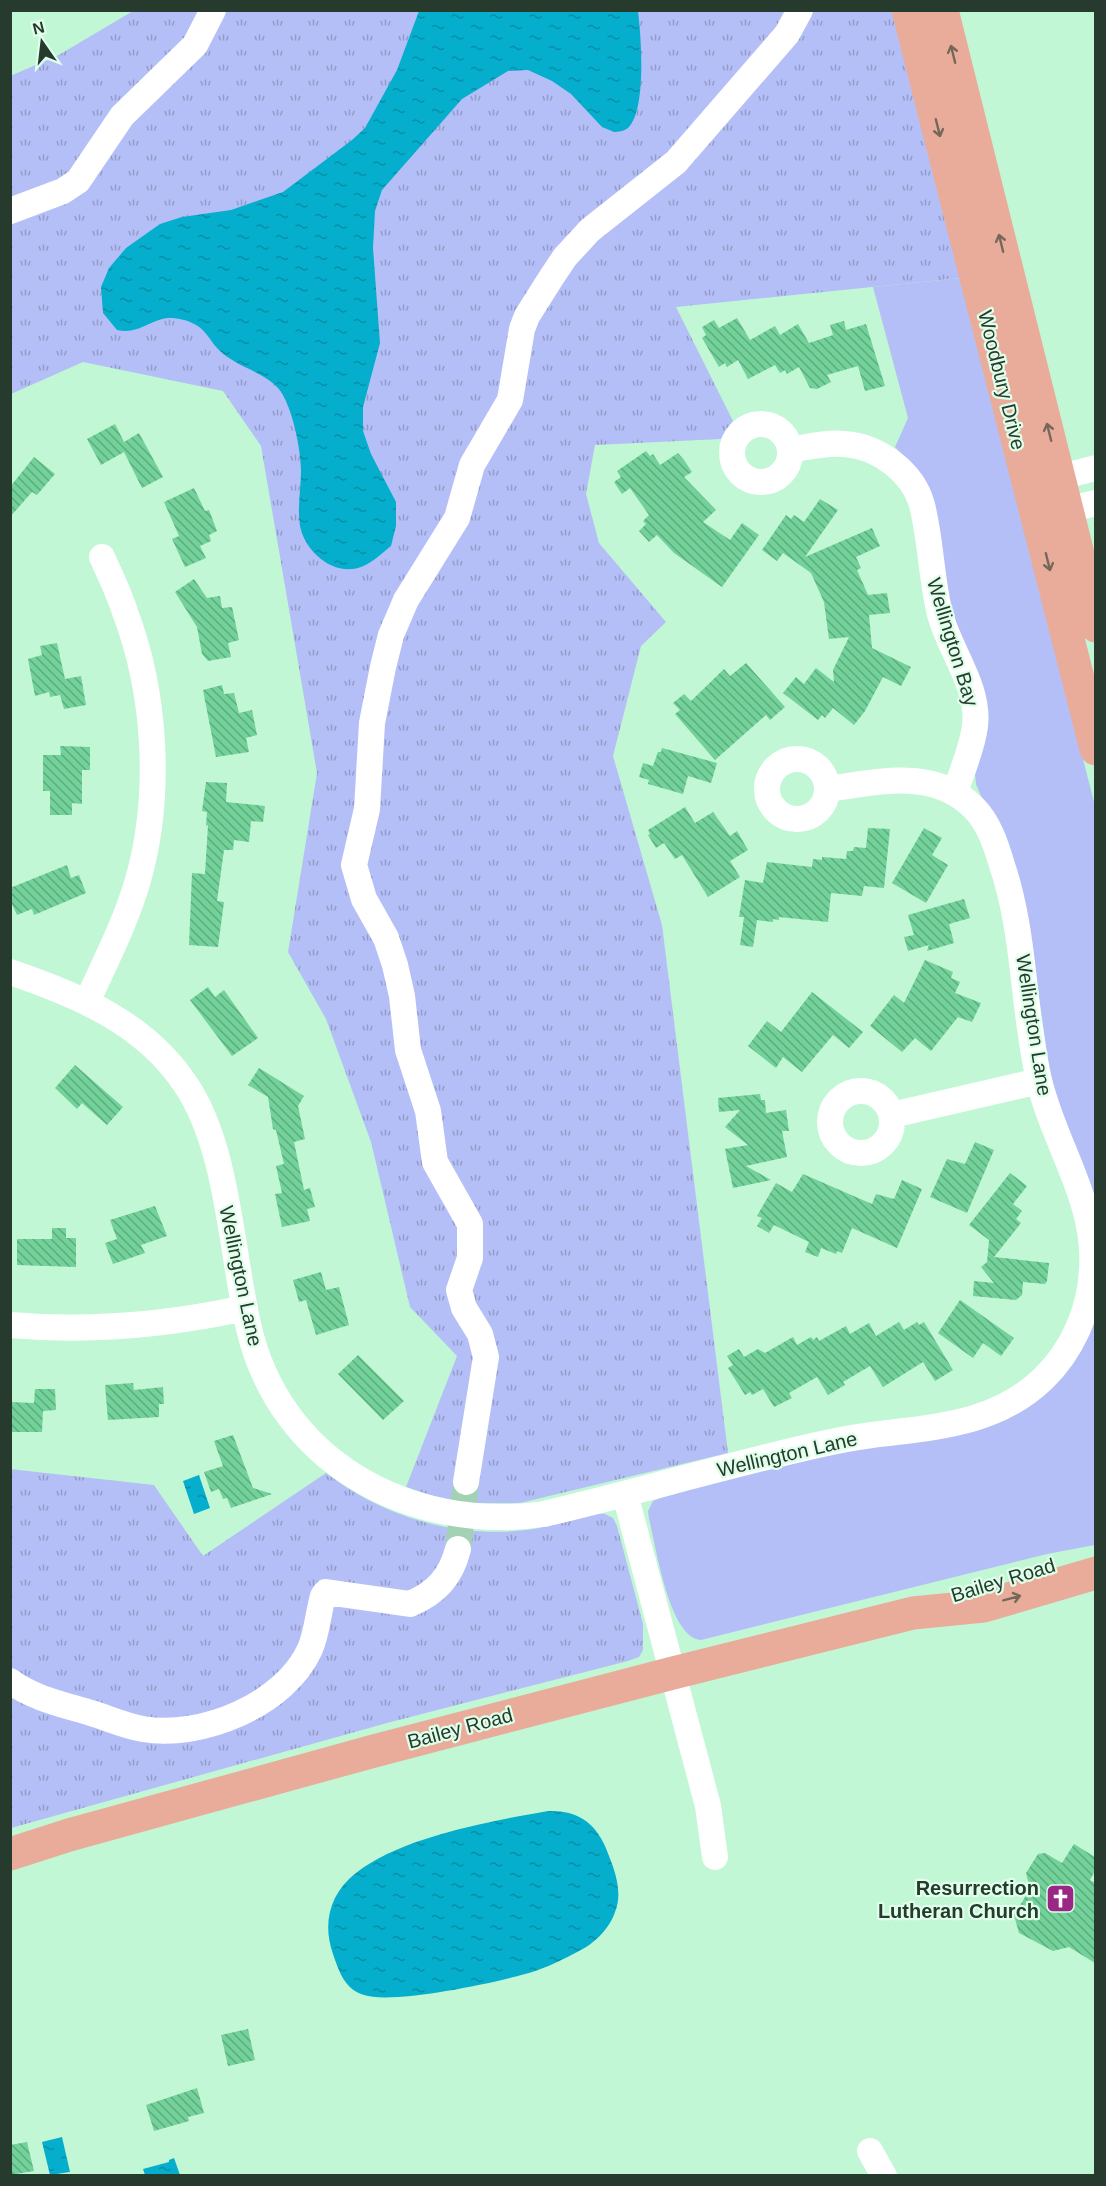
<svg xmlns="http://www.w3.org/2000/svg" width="1106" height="2186" font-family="Helvetica,sans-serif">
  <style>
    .grass { fill: url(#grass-tufts) }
    .green { fill: #b5bff7 }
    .water { fill: url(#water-ripples) }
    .building { fill: url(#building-back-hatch) }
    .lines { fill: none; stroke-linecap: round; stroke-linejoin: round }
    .minor-tunnel { stroke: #a2d1b4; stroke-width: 26; stroke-dasharray: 26 13; stroke-linecap: butt }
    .minor { stroke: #fff; stroke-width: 26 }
    .major { stroke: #e9ac9b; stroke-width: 33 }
    .oneway { stroke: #74685a }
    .labels { text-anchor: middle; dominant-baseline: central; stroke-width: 4.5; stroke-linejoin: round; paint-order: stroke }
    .street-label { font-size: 20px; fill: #263b2e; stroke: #dfffea }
    .poi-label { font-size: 20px; font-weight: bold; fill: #263b2e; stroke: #dfffea; text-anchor: end }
  </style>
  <defs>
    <pattern id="grass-tufts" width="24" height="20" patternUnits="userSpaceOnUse" patternTransform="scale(1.5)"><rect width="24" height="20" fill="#b5bff7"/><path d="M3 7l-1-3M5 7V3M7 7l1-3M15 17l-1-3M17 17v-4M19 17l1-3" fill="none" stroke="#939cc8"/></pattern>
    <pattern id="water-ripples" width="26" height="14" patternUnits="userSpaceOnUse" patternTransform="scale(1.5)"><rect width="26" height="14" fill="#05aecc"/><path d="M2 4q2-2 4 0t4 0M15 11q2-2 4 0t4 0" fill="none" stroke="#068fa6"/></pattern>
    <pattern id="building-back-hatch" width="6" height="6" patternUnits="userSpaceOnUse" patternTransform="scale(1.5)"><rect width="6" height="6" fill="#72d29a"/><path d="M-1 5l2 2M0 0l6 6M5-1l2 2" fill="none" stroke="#5dac7e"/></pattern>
  </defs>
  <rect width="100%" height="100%" fill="#c1f7d5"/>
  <path class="grass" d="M133 11H893L961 278 676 307 733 421 721 439 595 445 586 494 599 543 666 622 641 646 613 756 662 925 728 1453 520 1503H470L439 1498 406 1487 457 1356 410 1307 371 1142 326 1019 288 952 317 773 261 446 223 391 83 362 11 394 10 76 57 56Z
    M10 1469 154 1485 203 1556 326 1473C385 1518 460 1540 534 1529 556 1525 583 1512 605 1514L613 1518 617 1526 643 1624V1650L639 1657 628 1661 387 1723 11 1828Z"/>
  <path class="green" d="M961 278 1095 806V1200L1077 1159 1051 1081 1028 921 994 814 981 796 976 784 962 643 949 599 919 473 895 447 908 418 873 287Z
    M1095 1316V1545L1047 1554 701 1640C669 1638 656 1546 649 1519L648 1511 653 1501 681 1490C740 1476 800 1459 861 1448 911 1438 961 1441 1009 1418Z"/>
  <path class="water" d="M419 11H638C641 35 647 110 628 128 624 131 618 132 614 132L602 127 571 94 552 81 528 70 508 71 462 99 382 190 375 211 373 248 380 343 363 407V431L371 454 396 502V526L391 546C382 553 372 563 361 567 334 577 305 552 300 526 297 508 301 489 301 471 301 450 292 404 278 388 262 371 237 367 220 351 211 343 207 331 196 325 187 320 179 318 169 318 150 319 139 335 117 330L103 313 101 287 109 268 126 248 160 224 182 217 231 210 283 192 352 140 365 128 397 70Z
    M199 1475 210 1508 194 1514 183 1481Z
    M548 1811C575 1810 594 1821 605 1846 613 1866 624 1890 615 1912 610 1928 594 1944 579 1951 566 1958 552 1965 538 1970 507 1981 393 2005 364 1995 344 1989 339 1971 333 1954 322 1923 330 1893 356 1873 401 1837 491 1821 548 1811Z
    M62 2137 70 2172 50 2175 42 2142Z
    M174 2158 180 2175H145L143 2169 169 2162V2160Z"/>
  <path class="building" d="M737 318 750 340 775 326 780 335 798 324 809 343 833 335 830 325 844 321 846 330 866 324 885 386 865 391 858 366 827 375 831 382 817 389 810 388 799 367 787 374 785 370 780 373 775 365 748 379 738 360 727 367 725 363 719 367 702 338 706 335 702 327 714 320 719 328Z
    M115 424 124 442 139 433 163 477 142 488 124 452 101 465 87 439Z
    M646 451 650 456 653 454 660 465 678 453 684 460 692 472 684 477 716 510 703 522 730 540 742 523 759 535 722 587 674 553 657 535 649 542 639 531 646 524 643 521 649 515 630 488 622 494 614 482 621 477 617 471Z
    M34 457 55 474 37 495 32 492 10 517V487Z
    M194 488 205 511 209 510 217 531 209 535 211 541 200 546 206 558 185 567 172 539 179 536 164 502Z
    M820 499 838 510 805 557 872 528 880 546 856 557 861 568 857 570 868 595 887 593 890 613 869 615 872 648 911 667 901 686 883 677 865 711 854 725 833 708 825 718 822 715 818 720 783 693 796 677 804 684 816 668 834 682 833 670 849 637 829 639 824 602 811 573 783 553 777 561 762 550 786 515 791 519 794 515 804 522Z
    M194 579 207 598 220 596 222 608 232 607 239 640 228 643 231 657 208 661 202 654 197 627 175 592Z
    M57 643 65 679 81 676 86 705 64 709 60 695 50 697 49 692 35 696 28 659 42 655 40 646Z
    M746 663 785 707 770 720 766 715 715 760 675 714 680 710 673 703 684 694 691 701 724 669 730 676Z
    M222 685 224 694 234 693 239 713 252 710 257 735 246 738 249 752 216 757 203 690Z
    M60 746 90 747V770H82V804L72 803V815H50V791H43V755H61Z
    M662 748 717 763 711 783 688 776 683 794 648 784 649 780 639 777 643 763 653 766 658 752H661Z
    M206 782 227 783 226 802 265 806 263 822 251 821 249 842 234 840 233 850H224L217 901 224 902 218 947 189 945 192 873 205 874 208 825 206 826 207 812 202 811Z
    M685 807 695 823 713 812 730 836 737 831 748 850 730 861 740 877 708 897 682 855 675 859 664 843 656 848 648 835 650 834 648 830Z
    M868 828 890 829 884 888 864 886 862 896 831 893 828 922 779 917V920L773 919V922L757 920 753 947 740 945 744 917H739L745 880 763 883 767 862 812 867 813 859 822 860V857L846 859 847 851H853L854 847 866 848Z
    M924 828 942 838 932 855 948 865 926 903 892 883Z
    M67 865 71 878 79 875 86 893 34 915 32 909 17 915 10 900V888Z
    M964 899 970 918 949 924 954 943 927 951 929 945 908 951 904 937 914 935 908 915Z
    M925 960 953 972 951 978 960 982 955 993 981 1003 972 1022 958 1017 931 1051 915 1038 902 1052 870 1026 894 995 904 1003Z
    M208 987 215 997 224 990 258 1038 232 1056 190 1000Z
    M812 992 863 1032 849 1048 833 1035 802 1072 783 1057 776 1068 748 1046 767 1021 781 1032Z
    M75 1065 123 1107 107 1125 82 1103 77 1109 55 1088Z
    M259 1068 304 1096 298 1106 305 1139 294 1142 304 1190 310 1188 315 1207 307 1209 310 1221 282 1227 275 1194 282 1193 276 1166 284 1164 276 1130 273 1129 268 1097 248 1085Z
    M760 1094 761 1100H765L766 1113 786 1110 789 1131H782L787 1157 746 1166 771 1180 733 1188 725 1149 748 1145 725 1127 740 1110 719 1112 718 1098Z
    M975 1142 994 1150 967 1213 930 1197 947 1159 965 1164Z
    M1010 1173 1027 1186 1013 1204 1022 1211 1016 1219 1021 1223 994 1257 1049 1263 1047 1281 1045 1284 1023 1282 1022 1295 1016 1300 973 1296 974 1281 994 1283 981 1267 987 1262 989 1240 969 1225Z
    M803 1174 872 1204 876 1194 894 1199 902 1180 922 1189 897 1248 852 1228 842 1253 837 1251 836 1254 821 1248 818 1257 805 1252 809 1242 774 1225 769 1233 757 1226 762 1218 757 1216 776 1183 792 1192Z
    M155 1206 167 1236 141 1245 145 1253 113 1264 105 1243 117 1239 110 1220Z
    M52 1228H66V1238H76V1267L17 1265V1239H52Z
    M321 1272 326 1290 339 1287 349 1325 316 1335 306 1300 299 1302 293 1280Z
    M960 1300 1014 1338 1001 1356 983 1343 973 1358 938 1333Z
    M899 1322 904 1330 917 1322 919 1325 924 1322 953 1370 935 1381 923 1362 883 1387 870 1366 843 1382 845 1385 828 1395 817 1377 789 1393 792 1398 774 1407 763 1389 752 1395 750 1392 745 1395 728 1368 733 1365 727 1356 739 1349 744 1357 758 1349 765 1353 793 1337 797 1345 811 1337 813 1340 817 1337 819 1341 846 1326 850 1334 869 1323 876 1336Z
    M358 1355 404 1401 383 1420 338 1374Z
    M133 1383 134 1390 163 1387 164 1404H159V1417L108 1420 105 1385Z
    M35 1389H55L56 1410 43 1411 42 1432H10V1402L34 1403Z
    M233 1435 253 1488 272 1494 231 1508 227 1498 223 1499 219 1489 211 1492 204 1472 223 1466 214 1441Z
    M1074 1844 1095 1857V1871L1090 1880 1095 1883V1963L1069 1947 1053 1951 1019 1933 1014 1915 1030 1889 1026 1873 1038 1854 1045 1853 1062 1863Z
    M248 2029 255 2060 228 2066 221 2035Z
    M197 2088 204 2113 188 2117 189 2121 154 2131 146 2105Z
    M27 2142 34 2171 10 2175V2145Z"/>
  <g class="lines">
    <path class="minor-tunnel" d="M458 1549 466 1482"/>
    <path class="minor" d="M10 211 63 191 78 181 122 116 195 45 213 10
      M732 453a29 29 0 1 1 58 0a29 29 0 1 1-58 0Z
      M790 450C808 447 826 442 844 444 878 446 913 472 922 505 931 540 931 578 940 614 949 650 980 687 975 726 972 749 962 771 955 792
      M1040 482 1096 468
      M1049 514 1096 503
      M767 789a30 30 0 1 1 60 0a30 30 0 1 1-60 0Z
      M10 972C78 995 145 1023 186 1085 228 1147 231 1250 248 1324 278 1462 410 1533 544 1514 629 1494 714 1469 800 1449 829 1442 859 1436 888 1433 946 1426 999 1421 1043 1379 1072 1351 1090 1311 1092 1270 1097 1201 1054 1145 1039 1080 1022 1007 1026 937 1002 865 996 845 989 823 974 808 934 767 878 782 828 789
      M87 1002C105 962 126 922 138 880 162 795 156 694 125 612 119 593 110 575 102 557
      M830 1122a31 31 0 1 1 62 0a31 31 0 1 1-62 0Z
      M892 1115 1039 1081
      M10 1325C90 1332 167 1325 245 1308
      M466 1482 486 1357 480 1334 464 1308 459 1290 470 1258V1224L435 1162 428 1111 408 1050 402 996 395 965 386 938 364 899 354 865 367 809 372 723 383 667 391 635 406 600 457 518 472 465 510 400 522 329 527 316 551 278 565 257 590 230 676 162 787 34 800 10
      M625 1494 708 1806 715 1857
      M10 1681C32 1698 65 1705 91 1713 108 1718 125 1726 143 1729 201 1739 285 1705 310 1649 317 1633 318 1614 323 1596L326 1592 410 1604C436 1593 451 1577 458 1549
      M870 2151 884 2176"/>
    <path class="major" d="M908 10 1096 749
      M942 10 1096 626
      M10 1854 69 1835 374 1751 673 1673 913 1613 984 1606 1096 1573"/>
  </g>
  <defs><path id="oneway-shaft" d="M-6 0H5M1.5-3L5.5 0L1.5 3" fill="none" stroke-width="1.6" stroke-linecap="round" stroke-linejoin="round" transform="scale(1.5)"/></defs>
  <g class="oneway">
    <use href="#oneway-shaft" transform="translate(953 54) rotate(-104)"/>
    <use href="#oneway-shaft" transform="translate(938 128) rotate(76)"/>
    <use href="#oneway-shaft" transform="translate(1001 243) rotate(-104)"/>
    <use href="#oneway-shaft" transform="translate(1049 432) rotate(-104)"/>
    <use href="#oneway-shaft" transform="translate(1048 562) rotate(76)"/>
    <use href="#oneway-shaft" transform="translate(1012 1598) rotate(-15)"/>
  </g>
  <defs>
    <symbol id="church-square" viewBox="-11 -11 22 22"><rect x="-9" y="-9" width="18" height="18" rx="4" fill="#9a2784" stroke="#dfffea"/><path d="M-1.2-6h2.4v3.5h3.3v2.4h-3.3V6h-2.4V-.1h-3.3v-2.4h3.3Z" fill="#fff"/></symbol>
  </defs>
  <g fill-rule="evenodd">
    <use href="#church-square" x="1044" y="1882" width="33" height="33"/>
  </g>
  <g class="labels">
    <g class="street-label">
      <text transform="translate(1002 380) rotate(76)">Woodbury Drive</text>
      <text transform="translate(953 642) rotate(73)">Wellington Bay</text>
      <text transform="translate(1034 1025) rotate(81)">Wellington Lane</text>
      <text transform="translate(241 1276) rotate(78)">Wellington Lane</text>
      <text transform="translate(787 1454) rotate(-13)">Wellington Lane</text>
      <text transform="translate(1003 1580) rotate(-17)">Bailey Road</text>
      <text transform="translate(460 1728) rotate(-15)">Bailey Road</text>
    </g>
    <g class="poi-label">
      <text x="1039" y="1888">Resurrection<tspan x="1039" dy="23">Lutheran Church</tspan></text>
    </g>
  </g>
  <rect width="1106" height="2186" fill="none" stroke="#263b2e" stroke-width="24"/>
  <g transform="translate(42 42) rotate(346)" stroke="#dfffea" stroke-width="4.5" paint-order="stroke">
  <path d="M0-4.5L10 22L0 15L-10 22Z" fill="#263b2e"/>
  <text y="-9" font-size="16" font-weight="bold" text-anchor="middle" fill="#263b2e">N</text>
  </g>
</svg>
